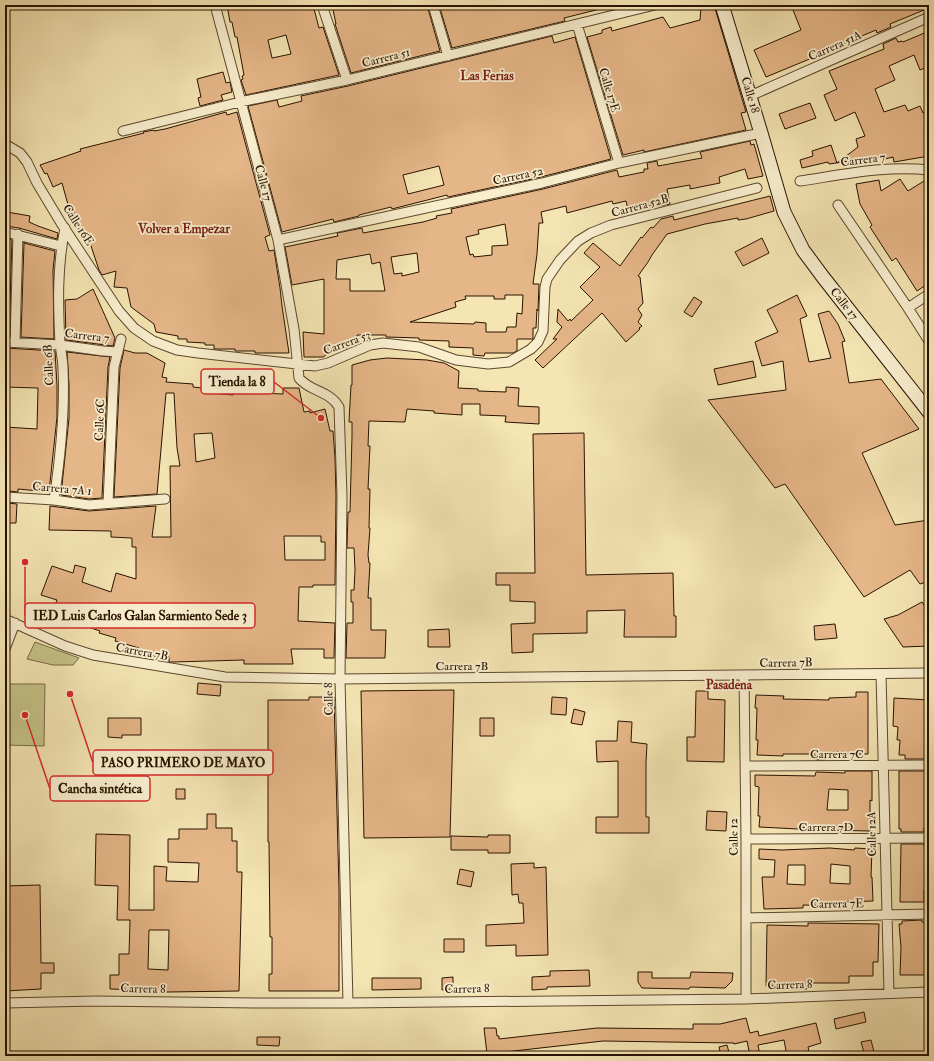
<svg xmlns="http://www.w3.org/2000/svg" width="934" height="1061" font-family="'IM FELL Double Pica',serif">
  <style>
    .green { fill: #c4c287; stroke: #766a44 }
    .building { fill: #e5b687; stroke: #291200; fill-rule: evenodd }
    .lines { fill: none; stroke-linecap: round; stroke-linejoin: round }
    .minor-casing { stroke: #5c472d; stroke-width: 11 }
    .secondary-casing { stroke: #291200; stroke-width: 15 }
    .minor { stroke: #f8eece; stroke-width: 9 }
    .secondary { stroke: #f8eece; stroke-width: 13 }
    .labels { text-anchor: middle; dominant-baseline: central; stroke-width: 3.5; stroke-linejoin: round; paint-order: stroke }
    .street-label { font-size: 12px; fill: #291200; stroke: #f8eece }
    .neighbourhood-label { font-size: 13px; font-weight: bold; fill: #7a1f14; stroke: #f8eece }
    .leader { fill: none; stroke: #d62828; stroke-width: 1.5 }
    .callout-dot { fill: #d62828; stroke: #f8eece; stroke-width: 1.5 }
    .callout { fill: #f8eece; stroke: #d62828; stroke-width: 1.5 }
    .callout-label { font-size: 13px; text-anchor: middle; font-weight: bold; fill: #291200 }
  </style>
  <rect width="100%" height="100%" fill="#f4e5b3"/>
  <filter id="stains"><feTurbulence type="fractalNoise" baseFrequency=".005" numOctaves="4"/><feColorMatrix values="0 0 0 0 .2 0 0 0 0 .09 0 0 0 0 .02 0 0 0 .5 -.17"/></filter>
  <radialGradient id="worn" r=".72"><stop offset=".6" stop-color="#630" stop-opacity="0"/><stop offset="1" stop-color="#630" stop-opacity=".3"/></radialGradient>
  <path class="green" d="M35 642 79 658 73 665H53L27 659Z
    M7 684H45L44 746 6 745Z"/>
  <path class="building" d="M227 5H313L319 28 323 27 339 75 246 95 241 80 243 79 242 76 244 75 237 37H235L232 22H230ZM286 35 291 54 272 58 268 40Z
    M332 5H427L440 51 351 73 335 24H336Z
    M439 5H603L604 8 564 18 565 21 452 48Z
    M708 5H714L746 112 741 113 746 130 644 152V150L623 155 587 37 602 33V30L611 27 612 31 663 17 670 28 700 20 701 7Z
    M791 5H929V8L890 24 891 27 877 33 876 30 833 48 832 45 810 54 812 58 766 77 754 50 801 30Z
    M929 31V66L920 70 914 55 889 66 895 80 875 89 884 112 905 105 908 111 920 106 923 113 929 110V156L894 162 893 157 885 159 884 156 858 162 857 160 829 164 828 162 802 168 800 160 813 156 812 151 831 145 837 163 858 147 856 139 865 136 855 112 835 121 824 95 837 89 829 71 884 49 883 44 896 38 898 42 902 41 903 42Z
    M552 36 554 43 575 37 611 159 541 177 448 197 447 195 392 209 391 207 359 215V216L334 222 333 219 282 232 248 106 277 100 279 107 302 101 301 96 348 86ZM439 166 444 185 408 194 403 175Z
    M223 72 226 83 230 82 232 92 221 95 223 100 200 106 198 98 201 97 197 79Z
    M810 103 816 118 785 129 779 114Z
    M226 112 227 115 237 112 270 235 265 237 269 251 274 250 280 288 282 306 289 353H255V351H235V349H214V345H205V343L187 342V339H178V336L156 332 154 324 131 307 127 288 114 287 116 271 102 275 99 270 90 243 86 244 83 232 79 233 72 205 70 212 62 183 53 187 47 173 45 174 40 165 81 151 80 149 144 133 143 132 154 130V131L165 129Z
    M750 141 751 145 754 144 763 176 748 179 745 169 719 177 720 183 690 189V185L667 189 670 204 652 207V205L628 210 626 201 613 204 612 201 567 213 566 206 541 212 543 223H539L537 254 533 284H539L538 311 537 309 536 328H533V339H517V351L513 353H485L484 356 473 355V348L449 347V341L419 340V338L387 337H386V335H357V344H347V348H336L323 357H304L303 332 324 334V279L292 285 285 247 338 236 337 233 362 228 363 233 423 222 437 218 436 216 452 213 451 209 543 189 617 170 619 177 644 172V169H648L647 163 657 161 658 166 702 158 700 152ZM505 224 508 245 492 246V255L474 257 473 254 470 255 466 237 479 234 478 230ZM417 253 419 272 402 276V273L394 274 391 257ZM370 254 372 264 380 262 385 291H350V279H336L337 260ZM505 295H523L522 314 517 313 516 327H507L506 332H486V323L475 322 474 324 410 322 456 307 455 302 466 299 465 296H494V299H505Z
    M900 179 908 191 924 181 929 188V283L917 291 896 258 892 261 870 227 872 225 860 204 856 184 879 180 881 191Z
    M770 196 774 211 746 219 738 220V218L705 224 667 234 652 255 648 262 638 276 640 277 643 303 638 309 642 315 638 322 642 326 639 328 640 329 626 342 602 313 543 368 535 360 557 339H553L562 327 557 322 558 309 568 321 570 319 571 321 593 300 580 287 600 267 584 253 593 243 620 266 641 237 642 238 651 227 653 228 661 219 673 216 674 220Z
    M7 212 30 216 29 222 38 226 58 233 57 239 19 228 6 226Z
    M5 238 12 240 9 336H5Z
    M762 238 769 253 743 266 735 252Z
    M24 243 55 251 53 270 54 339 21 337Z
    M93 289 115 338 113 346 66 340 65 300 77 299Z
    M797 295 807 316 800 319 809 362 831 358 818 314 829 311 838 324 845 341 842 342 849 383 881 379 919 429 862 453 895 525 929 520V581L920 584 910 570 864 597 785 484 775 488 708 400 786 390 783 361 762 366 755 342 778 332 767 310Z
    M694 297 702 302 692 317 684 312Z
    M6 348 55 351 57 385V417L49 492 18 489V492L9 491V486H5V427L37 429 38 388 5 387Z
    M124 350 135 353H147L165 363 162 377 167 378 166 382 193 384V387L212 389V393L233 395V392L241 393V390H258V393L283 394V388H299L304 412 310 411V413L325 409 330 431H333L335 458 336 496 335 585H313V587H299L298 621 335 623 334 658H324V649H291L293 664H244V660L173 662H169V657L139 655V648L115 641 116 638 99 633 100 631 76 623 78 614 55 605 57 600 41 595 52 566 73 573 75 565 86 568 82 582 111 592 116 573 136 579V547H132V538L111 537V531L49 530 50 506 89 511 156 506 152 537H171L170 466H180L177 448 174 393H166L157 494 114 497 120 368ZM212 433 215 458 196 462 194 434ZM284 536H321V542H325V560H285Z
    M67 352 110 357 108 367 102 498 89 499 61 495 69 418V385Z
    M387 358 427 360 444 363 459 371 458 388 478 389V391L506 392V387L519 388 518 406 539 407V424L505 422 506 416 480 415V404H462V415L434 413V411L407 409 405 422 369 421 368 446H370L368 489H370L369 528H370L368 555 369 563H370L368 598H371V630H386L385 658H346L347 623H353V602H351V590H354L355 570 354 548H347L348 512H350L352 436V422H349L351 385H352V365L370 360Z
    M753 361 756 377 718 385 714 369Z
    M584 433 586 575 673 573 674 616H676V637H624L625 610 587 611V633L533 634V652L512 653 511 624 535 623V602L510 601V585H496V573H535L533 434Z
    M8 503 17 504 16 523H7Z
    M922 602 929 613V646L903 647 884 619 898 615Z
    M835 624 837 638 815 640 814 626Z
    M449 629 450 647H428V630Z
    M198 683 221 685 220 696 197 694Z
    M454 690 450 837 364 838 361 691Z
    M696 691H708V699L725 700 724 762 687 761V737H695Z
    M856 692H868V754H844V752H825V760H816V756H814V754H783V756L757 755 758 740H756L757 708H755L756 695 784 696 783 699 829 700V698L856 697Z
    M309 697H334L339 889V991H269V974H272V937H270L269 842H268V700H309Z
    M552 697 567 698 566 715 551 714Z
    M894 698 929 700V759H905V755H899L900 740H897L898 727 893 726Z
    M574 709 585 712 582 725 571 723Z
    M108 718H141V735H122V738L108 737Z
    M480 718H494V736H480Z
    M618 721 632 722 631 742 647 744 646 763V817H649V833H596V817H618V761L597 762 596 741H617Z
    M845 771H872V801L870 800V831L826 830 798 827V829L759 827 760 816H758L759 787 755 786V775L815 776 816 772 845 773ZM829 789 848 790V810H827Z
    M899 771H929V828H924V832H901V829H899Z
    M176 789H185V799H176Z
    M707 811 727 812 726 831 706 830Z
    M207 814H216V828H232V841H237V872H242L239 991 168 992 145 991V990L110 989V975H119V954H129L130 920H117L118 886 95 885 96 834 130 835 129 910H154V866L167 867 166 881 198 882 199 863 168 862V839H179V829H207ZM149 930H169L168 970 148 969Z
    M488 835H510V853H488V850H451V836L488 837Z
    M901 844H924V846L929 847V860H926V890H924V902H900Z
    M830 848 854 850 855 848 872 849 871 877H872L873 901 843 902V906L803 905V908L764 909 762 877H774L775 860 759 859V849L782 850ZM831 864 850 866V884L830 883ZM788 865H805V885L787 884Z
    M534 863V868L546 867 548 955 516 956V945L486 946V925L524 923 523 903H519L518 894 512 895 511 864Z
    M460 869 474 872 471 887 457 884Z
    M40 885 41 963H54V973H41V989L5 991V886Z
    M922 920V922H929V975H900L901 947 899 924H902V921Z
    M808 923 879 924 878 962H873V976H849V983H807V989H794V986H766L767 925 808 926Z
    M444 939H464V952H444Z
    M589 970 590 986 547 987V989L532 990V977L550 976V971Z
    M638 972H652V978H690L691 972 733 973 732 981 725 988 690 987 689 989 642 988 638 982Z
    M453 977V989L442 990V978Z
    M372 978H421V989L372 990Z
    M864 1012 866 1022 836 1029 834 1019Z
    M746 1018 750 1033 758 1031 759 1036 816 1023 821 1043 808 1047 810 1056H787L784 1040 758 1045 760 1056H750L747 1041 734 1044V1043L603 1041 487 1054 484 1028H496L497 1036H499V1039L597 1028 693 1029V1024H720Z
    M257 1037H280L279 1046 257 1045Z
    M871 1040 875 1056H865L861 1042Z
    M727 1045 730 1056H721L719 1047Z"/>
  <g class="lines">
    <defs>
      <path id="minor" d="M215 5 278 240 294 329 299 378C310 392 329 390 339 407L342 496 340 679 348 1003
        M322 5 347 80
        M433 5 448 56
        M577 24 619 163
        M750 96 929 17
        M123 131 240 102 347 80 655 5
        M5 144 20 153 27 162 37 183 61 223 119 311 134 328 153 341 177 350 198 353 315 366 328 363 370 345 383 343 419 347 456 360 488 364 509 362 531 349 538 342 543 331 545 287 547 279 560 260 578 241 591 233 611 225 757 188
        M800 181C841 175 887 165 929 170
        M838 205 908 308 929 341
        M5 232 61 246
        M278 240 542 183 619 163 761 133
        M908 308 929 294
        M5 342 60 345 103 351 118 352
        M15 342 18 234
        M5 497 54 500 89 505 165 499
        M54 500C60 459 65 410 63 369 63 361 61 353 60 344 58 305 57 267 65 228
        M108 503 114 367 121 339
        M5 619 65 646 93 655 225 677 340 679 929 673
        M5 649 15 623
        M881 674 889 993
        M744 675 746 839V999
        M745 766 929 765
        M746 839 929 838
        M746 918 929 914
        M5 1003 96 1001 258 1003H348L746 999 929 992"/>
      <path id="secondary" d="M722 5 761 133 784 212 803 250 823 277 929 412"/>
    </defs>
    <use href="#minor" class="minor-casing"/>
    <use href="#secondary" class="secondary-casing"/>
    <use href="#minor" class="minor"/>
    <use href="#secondary" class="secondary"/>
  </g>
  <g class="labels">
    <g class="street-label">
      <text transform="translate(835 46) rotate(-24)">Carrera 51A</text>
      <text transform="translate(386 58) rotate(-14)">Carrera 51</text>
      <text transform="translate(609 90) rotate(73)">Calle 17E</text>
      <text transform="translate(750 95) rotate(73)">Calle 18</text>
      <text transform="translate(863 160) rotate(-7)">Carrera 7</text>
      <text transform="translate(518 176) rotate(-12)">Carrera 52</text>
      <text transform="translate(263 183) rotate(75)">Calle 17</text>
      <text transform="translate(640 206) rotate(-15)">Carrera 52B</text>
      <text transform="translate(78 225) rotate(57)">Calle 16E</text>
      <text transform="translate(844 304) rotate(52)">Calle 17</text>
      <text transform="translate(87 336) rotate(7)">Carrera 7</text>
      <text transform="translate(347 343) rotate(-20)">Carrera 53</text>
      <text transform="translate(49 365) rotate(-93)">Calle 6B</text>
      <text transform="translate(100 420) rotate(-88)">Calle 6C</text>
      <text transform="translate(62 489) rotate(5)">Carrera 7A 1</text>
      <text transform="translate(142 652) rotate(10)">Carrera 7B</text>
      <text transform="translate(786 663) rotate(-1)">Carrera 7B</text>
      <text x="462" y="666">Carrera 7B</text>
      <text transform="translate(329 699) rotate(-91)">Calle 8</text>
      <text x="837" y="754">Carrera 7C</text>
      <text x="826" y="827">Carrera 7D</text>
      <text transform="translate(872 834) rotate(-91)">Calle 12A</text>
      <text transform="translate(734 837) rotate(-91)">Calle 12</text>
      <text transform="translate(837 904) rotate(-1)">Carrera 7E</text>
      <text transform="translate(790 985) rotate(-2)">Carrera 8</text>
      <text transform="translate(143 989) rotate(1)">Carrera 8</text>
      <text transform="translate(467 989) rotate(-1)">Carrera 8</text>
    </g>
    <g class="neighbourhood-label">
      <text x="487" y="76">Las Ferias</text>
      <text x="184" y="229">Volver a Empezar</text>
      <text x="729" y="685">Pasadena</text>
    </g>
  </g>
  <path class="leader" d="M321 418L274 382M25 562L25 616M70 694L93 763M25 715L50 789"/>
  <g class="callout-dot">
    <circle cx="321" cy="418" r="4"/>
    <circle cx="25" cy="562" r="4"/>
    <circle cx="70" cy="694" r="4"/>
    <circle cx="25" cy="715" r="4"/>
  </g>
  <g class="callout">
    <rect x="201" y="369" width="73" height="25" rx="4"/>
    <rect x="25" y="603" width="230" height="25" rx="4"/>
    <rect x="93" y="750" width="180" height="25" rx="4"/>
    <rect x="50" y="776" width="100" height="25" rx="4"/>
  </g>
  <g class="callout-label">
    <text x="237" y="386">Tienda la 8</text>
    <text x="140" y="620">IED Luis Carlos Galan Sarmiento Sede 3</text>
    <text x="183" y="767">PASO PRIMERO DE MAYO</text>
    <text x="100" y="793">Cancha sintética</text>
  </g>
  <rect width="934" height="1061" fill="none" stroke="#f4e5b3" stroke-width="20"/>
  <rect x="6" y="6" width="922" height="1049" fill="none" stroke="#291200" stroke-width="2"/>
  <rect x="10" y="10" width="914" height="1041" fill="none" stroke="#291200"/>
  <rect width="100%" height="100%" filter="url(#stains)"/>
  <rect width="100%" height="100%" fill="url(#worn)"/>
</svg>
